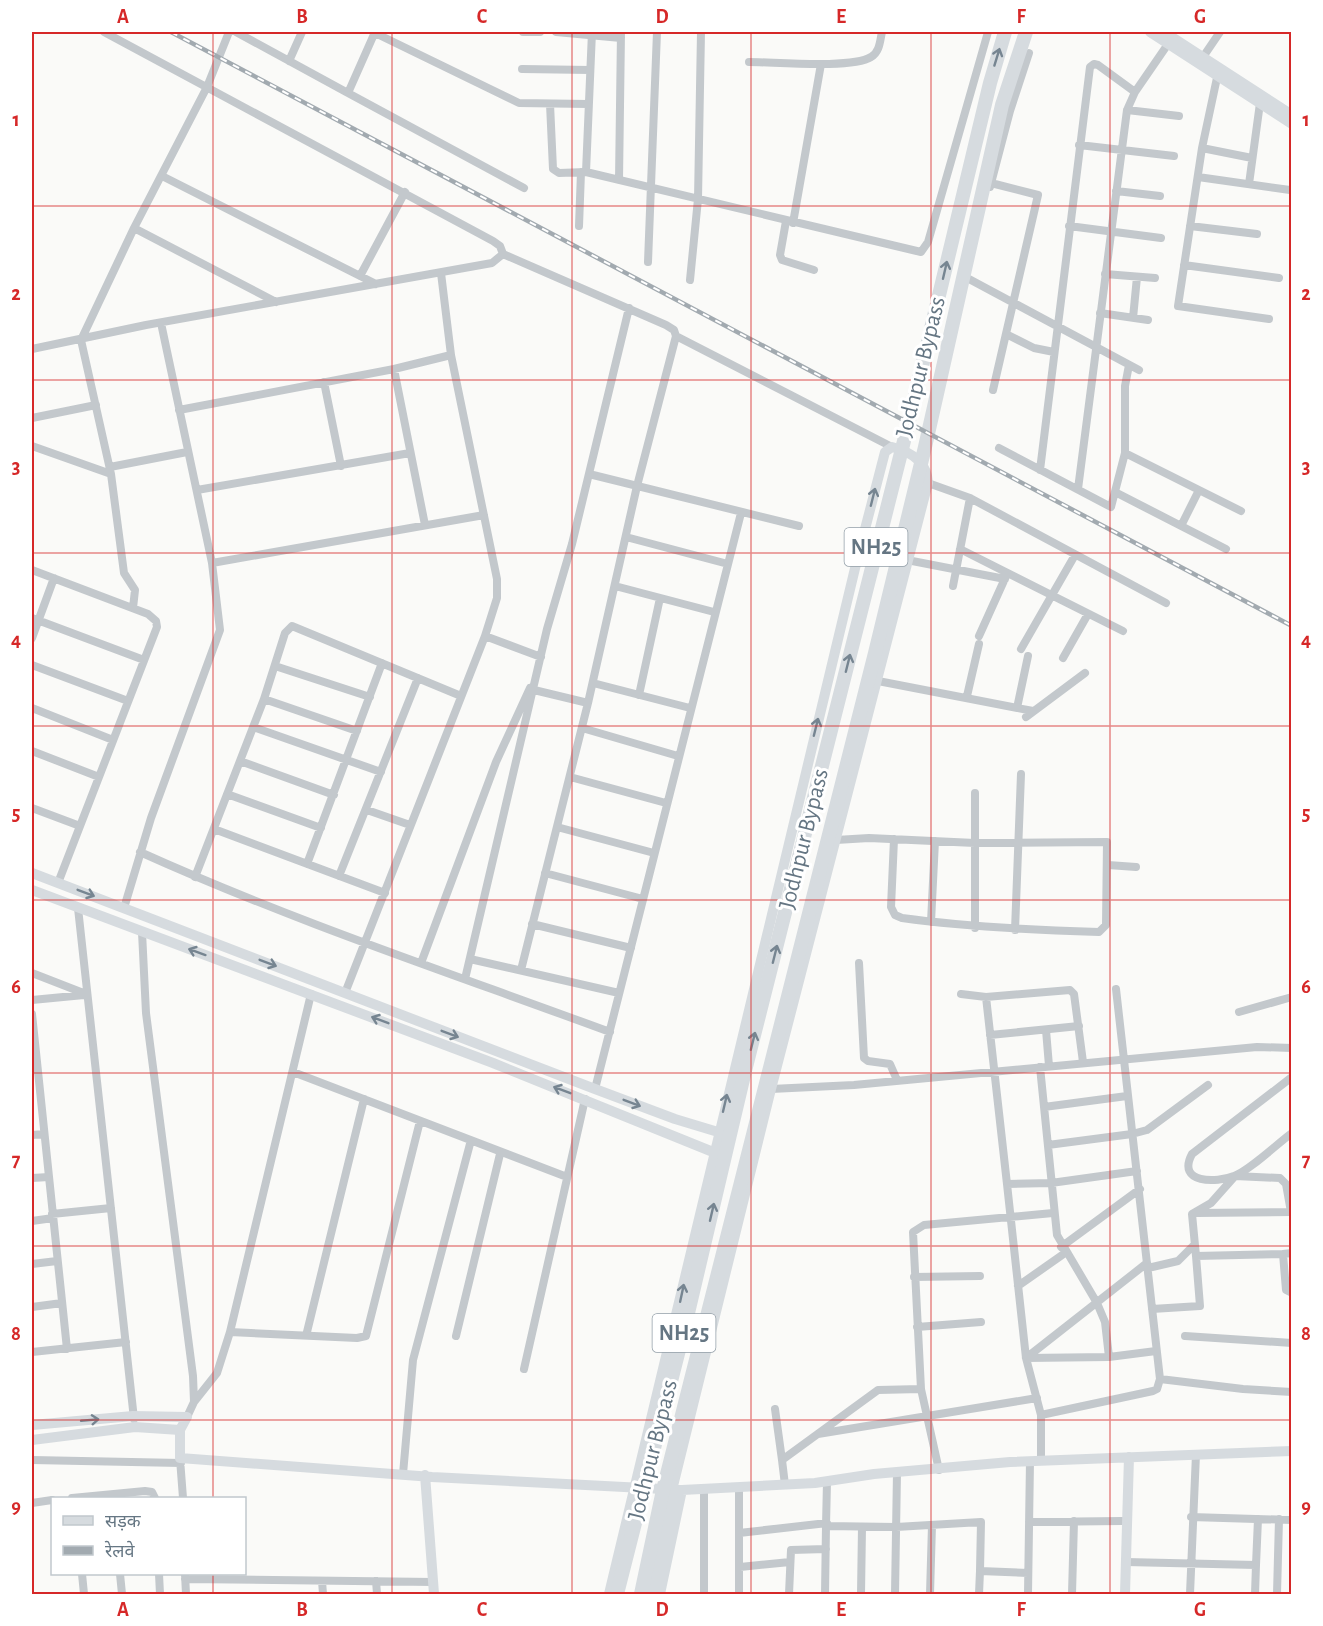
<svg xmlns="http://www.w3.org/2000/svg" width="1323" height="1626" font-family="'Alegreya Sans','Noto Sans Devanagari',sans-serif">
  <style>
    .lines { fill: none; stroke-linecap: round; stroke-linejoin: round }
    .street { stroke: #c3c8cc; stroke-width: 8 }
    .secondary { stroke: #d6dbdf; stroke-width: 10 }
    .highway { stroke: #d6dbdf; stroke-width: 14 }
    .rail-casing { stroke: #a2aab0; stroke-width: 4.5 }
    .rail { stroke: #fff; stroke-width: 2; stroke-dasharray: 7; stroke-linecap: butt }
    .oneway { stroke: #768591 }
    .grid { fill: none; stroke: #d62828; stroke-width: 1.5; stroke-opacity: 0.55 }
    .labels { text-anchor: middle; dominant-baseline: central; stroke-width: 6; stroke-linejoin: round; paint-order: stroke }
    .shield { fill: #fff; stroke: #939fa8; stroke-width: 1.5 }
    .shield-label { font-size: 22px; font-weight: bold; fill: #657683 }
    .street-label { font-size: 24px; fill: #657683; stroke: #fff }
    .neatline { fill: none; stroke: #d62828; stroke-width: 2 }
    .grid-label { font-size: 20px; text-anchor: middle; font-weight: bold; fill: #d62828 }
  </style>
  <rect width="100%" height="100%" fill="#fafaf8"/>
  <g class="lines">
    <path class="street" d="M236 32 348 93 375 32
      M523 32H540
      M556 32 621 38
      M592 32 586 172 921 252 928 242 988 32
      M375 33 519 103 588 104
      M1203 57 1220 32
      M289 61 302 32
      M749 62C775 62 852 69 871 57 880 52 880 40 882 32
      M522 69 590 70
      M1218 73 1202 148 1178 306 1269 319
      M348 93 524 188
      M550 104 553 169 559 173 586 172
      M1127 110 1179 116
      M1079 145 1174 156
      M1202 148 1252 158
      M162 176 376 284
      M1198 177 1290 190
      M619 180 621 32
      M991 183 1038 195 993 390
      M1249 184 1260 103
      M990 187 1010 111 1029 53
      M1116 191 1160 196
      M786 221 780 255 782 260 814 270
      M793 223 821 64
      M579 226 581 172
      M1069 226 1161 238
      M1190 226 1257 234
      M134 228 276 302
      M503 254 666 325 674 330 676 336 892 447
      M648 262 657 32
      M1184 265 1279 278
      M1105 274 1155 278
      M360 276 405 192
      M969 279 1139 370
      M690 280 698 199 701 32
      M1100 313 1148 320
      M1133 318 1137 277
      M1006 334 1034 348 1054 352
      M32 349 146 325 492 263 503 254 500 246 493 241 104 32
      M394 369 425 525
      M324 382 341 466
      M179 410 394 369 451 355
      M32 418 96 405
      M32 446 111 474 81 340 134 228 207 87 229 32
      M999 448 1111 507 1125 453V386L1129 365
      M1125 453 1241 511
      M110 467 187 452
      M1040 470 1090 67 1094 64 1098 65 1135 92
      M111 474 124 573 135 590 133 608
      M589 474 799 526
      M928 483 970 498 1166 603
      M1078 489 1127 110 1135 92 1168 44
      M197 490 410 453
      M1115 492 1226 549
      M1181 526 1199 490
      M626 537 728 564
      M960 549 1123 631
      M907 560 1005 579
      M212 563 484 515
      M32 570 148 614 156 621 157 627 58 883
      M615 586 714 612
      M953 586 970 498
      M32 618 144 660
      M485 636 541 657
      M979 636 1007 574
      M32 638 54 578
      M1021 649 1075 555
      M1063 658 1088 614
      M32 665 128 701
      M275 666 370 697
      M878 681 1033 711
      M593 683 690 708
      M534 690 588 703
      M639 695 660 598
      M967 696 979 644
      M264 699 357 731
      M32 708 113 740
      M1017 708 1028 656
      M1026 717 1085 673
      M253 727 381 772
      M582 728 678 756
      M32 751 99 777
      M240 761 334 795
      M570 777 666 803
      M975 793V928
      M227 794 321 828
      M32 808 80 826
      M367 810 410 825
      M557 827 654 853
      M214 829 385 893
      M836 840 869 838 975 843 1107 842 1106 925 1099 932C1032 930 968 927 902 918L895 915 891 907 894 839
      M140 852C293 921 453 974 610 1032
      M307 864 382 663
      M1108 865 1136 867
      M545 873 643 899
      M339 876 418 678
      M195 877 264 699 285 633 292 626 461 696
      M78 908 134 1419
      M124 908 151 818 220 630 212 563 161 323
      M931 922 935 841
      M532 924 631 948
      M1015 930 1021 774
      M142 932 146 1013 193 1376 194 1402 187 1417
      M470 959 619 993
      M421 963 496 762 530 688
      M859 963 864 1058 868 1061 890 1064 897 1080
      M521 970 588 703 637 486 676 336
      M32 973 86 994
      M465 979 547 629 572 544 629 308
      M1116 989 1160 1379
      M345 993 485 636 497 598V579L451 355 441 273
      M961 994 986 997 1070 990 1074 994 1083 1062
      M986 997 1007 1184 1051 1183 1137 1171
      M32 1000 84 995
      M1239 1012 1292 997
      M32 1014 67 1349
      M1046 1030 1049 1066
      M990 1035 1079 1026
      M1040 1067 1057 1235 1097 1303 1105 1322 1109 1357
      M293 1072 567 1177
      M1292 1077 1192 1154C1176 1184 1217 1183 1234 1176 1249 1171 1278 1143 1292 1133
      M595 1089 741 513
      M771 1089 854 1085 1257 1047 1292 1048
      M1044 1107 1127 1096
      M32 1135 44 1134
      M1048 1145 1132 1134 1147 1130 1208 1085
      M32 1178 49 1177
      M1007 1184 1026 1358
      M1197 1213 1292 1212
      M52 1214 111 1208
      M32 1221 53 1218
      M1061 1247 1140 1189
      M1292 1253 1283 1254 1286 1290 1292 1293
      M1283 1254 1196 1256 1192 1214 1211 1203 1235 1176 1280 1178 1286 1184 1291 1212
      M32 1264 57 1261
      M1148 1268 1178 1261 1194 1245
      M914 1277 980 1276
      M1018 1286 1065 1253
      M32 1307 62 1303
      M1152 1309 1200 1306 1196 1256
      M917 1327 981 1322
      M230 1332 357 1338 366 1336 420 1121
      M306 1336 364 1099
      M456 1336 500 1154
      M1185 1336 1292 1343
      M32 1352 126 1342
      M1026 1358 1147 1263
      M524 1369 585 1099
      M194 1402 217 1373 230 1332 311 994
      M775 1409 782 1460
      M1041 1415 1026 1358 1109 1357 1156 1351
      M818 1434 1037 1398
      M180 1459 183 1498
      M32 1460 181 1463
      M1041 1461V1415L1153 1391 1157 1389 1160 1379 1243 1389 1292 1392
      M939 1470 921 1389 913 1232 924 1225 1053 1213
      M403 1474 413 1360 471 1140
      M827 1481 826 1526 896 1527 981 1522 980 1571 1028 1573
      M785 1485 782 1460 878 1390 921 1389
      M72 1498 145 1491 152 1492 155 1498
      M32 1503 52 1500
      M1191 1517 1292 1520
      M1029 1522 1122 1521
      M739 1533 827 1523
      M1126 1562 1256 1565 1255 1594
      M1256 1565 1258 1519
      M740 1567 790 1562
      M82 1574 84 1594
      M120 1574 122 1594
      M159 1574 160 1594
      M185 1574 186 1594
      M185 1579 433 1582
      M322 1581 323 1594
      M376 1581 377 1594
      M704 1594V1489
      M739 1594V1487
      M789 1594 791 1550 826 1549
      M825 1594 826 1526
      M861 1594 862 1527
      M895 1594 897 1472
      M930 1594 932 1525
      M979 1594 980 1571
      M1028 1594 1030 1461
      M1072 1594 1074 1521
      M1190 1594 1196 1454
      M1277 1594 1279 1519"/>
    <path class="secondary" d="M1150 32 1292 124
      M1164 32 1292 115
      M32 873 595 1089 675 1119 718 1132
      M32 890 493 1063 713 1152
      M32 1425 133 1416 187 1417 180 1430V1458L432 1477 682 1490 815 1483 874 1474 1010 1462 1292 1451
      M32 1440 135 1427 180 1430
      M425 1475 434 1594
      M609 1594 857 560 885 452 892 447C912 452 927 462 928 483L771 1089 672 1490 651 1594
      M660 1594 682 1490
      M1125 1594 1129 1457"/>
    <path class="highway" d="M617 1594 684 1330 745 1071 905 437 990 83 1005 32
      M641 1594 663 1490 875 653 925 447 1002 105 1026 32"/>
    <defs>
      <path id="rail" d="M171 32 1292 626"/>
    </defs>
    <use href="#rail" class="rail-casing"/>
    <use href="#rail" class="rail"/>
  </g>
  <defs><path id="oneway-shaft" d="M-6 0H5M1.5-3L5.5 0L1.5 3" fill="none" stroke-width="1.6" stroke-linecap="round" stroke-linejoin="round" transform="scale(1.5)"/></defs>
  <g class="oneway">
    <use href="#oneway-shaft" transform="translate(997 57) rotate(-73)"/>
    <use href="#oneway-shaft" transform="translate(945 270) rotate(-77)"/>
    <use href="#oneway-shaft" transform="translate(873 497) rotate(-76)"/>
    <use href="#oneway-shaft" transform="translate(848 663) rotate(-76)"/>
    <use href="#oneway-shaft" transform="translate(816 727) rotate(-76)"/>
    <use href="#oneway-shaft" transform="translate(86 893) rotate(21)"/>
    <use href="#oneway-shaft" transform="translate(197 952) rotate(-160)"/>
    <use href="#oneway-shaft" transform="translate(775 954) rotate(-76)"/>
    <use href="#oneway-shaft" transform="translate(268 963) rotate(21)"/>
    <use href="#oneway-shaft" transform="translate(380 1020) rotate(-159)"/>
    <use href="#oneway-shaft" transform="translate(450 1034) rotate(21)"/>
    <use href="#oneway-shaft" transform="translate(753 1041) rotate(-76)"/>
    <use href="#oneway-shaft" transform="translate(562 1090) rotate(-159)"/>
    <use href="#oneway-shaft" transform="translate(632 1103) rotate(21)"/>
    <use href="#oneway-shaft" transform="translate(725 1103) rotate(-77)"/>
    <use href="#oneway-shaft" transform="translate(712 1212) rotate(-77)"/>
    <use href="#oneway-shaft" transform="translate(682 1293) rotate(-78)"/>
    <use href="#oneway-shaft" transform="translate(90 1420) rotate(-5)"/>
  </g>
  <path class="grid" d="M213 32V1498M392 32V1594M572 32V1594M751 32V1594M931 32V1594M1110 32V1594M32 206H1292M32 380H1292M32 553H1292M32 726H1292M32 900H1292M32 1073H1292M32 1246H1292M32 1420H1292M213 1574V1594"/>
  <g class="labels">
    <g class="shield">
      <rect x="844.5" y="528" width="63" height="38" rx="4.5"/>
      <rect x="652.5" y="1314" width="63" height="38" rx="4.5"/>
    </g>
    <g class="shield-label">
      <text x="876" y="547">NH25</text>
      <text x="684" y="1333">NH25</text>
    </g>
    <g class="street-label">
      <text transform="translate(921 367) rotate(-76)">Jodhpur Bypass</text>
      <text transform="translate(804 839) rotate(-76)">Jodhpur Bypass</text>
      <text transform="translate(653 1450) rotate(-76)">Jodhpur Bypass</text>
    </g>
  </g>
  <rect width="1323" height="1626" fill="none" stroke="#ffffff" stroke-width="66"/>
  <rect x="51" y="1497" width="195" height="78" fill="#ffffff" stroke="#c1c8cd" stroke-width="1.5"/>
  <rect x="63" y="1516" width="30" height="9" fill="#d6dbdf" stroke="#c1c8cd" stroke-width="1.5"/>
  <text x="105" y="1527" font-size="18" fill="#657683">सड़क</text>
  <rect x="63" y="1546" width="30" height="9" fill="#a2aab0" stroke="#c1c8cd" stroke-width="1.5"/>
  <text x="105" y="1557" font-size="18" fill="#657683">रेलवे</text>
  <rect x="33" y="33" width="1257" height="1560" class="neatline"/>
  <g class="grid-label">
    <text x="123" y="23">A</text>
    <text x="302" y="23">B</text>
    <text x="482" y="23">C</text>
    <text x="662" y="23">D</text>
    <text x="841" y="23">E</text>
    <text x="1021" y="23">F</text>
    <text x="1200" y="23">G</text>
    <text x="16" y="126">1</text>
    <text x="1306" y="126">1</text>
    <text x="16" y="300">2</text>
    <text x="1306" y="300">2</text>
    <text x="16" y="473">3</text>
    <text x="1306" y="473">3</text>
    <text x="16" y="646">4</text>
    <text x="1306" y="646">4</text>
    <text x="16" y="820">5</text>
    <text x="1306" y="820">5</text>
    <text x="16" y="993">6</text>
    <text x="1306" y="993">6</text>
    <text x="16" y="1166">7</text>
    <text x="1306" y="1166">7</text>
    <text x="16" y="1340">8</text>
    <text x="1306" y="1340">8</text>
    <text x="16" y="1513">9</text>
    <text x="1306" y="1513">9</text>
    <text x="123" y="1616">A</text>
    <text x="302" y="1616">B</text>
    <text x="482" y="1616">C</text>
    <text x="662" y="1616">D</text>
    <text x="841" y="1616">E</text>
    <text x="1021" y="1616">F</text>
    <text x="1200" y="1616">G</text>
  </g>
</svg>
